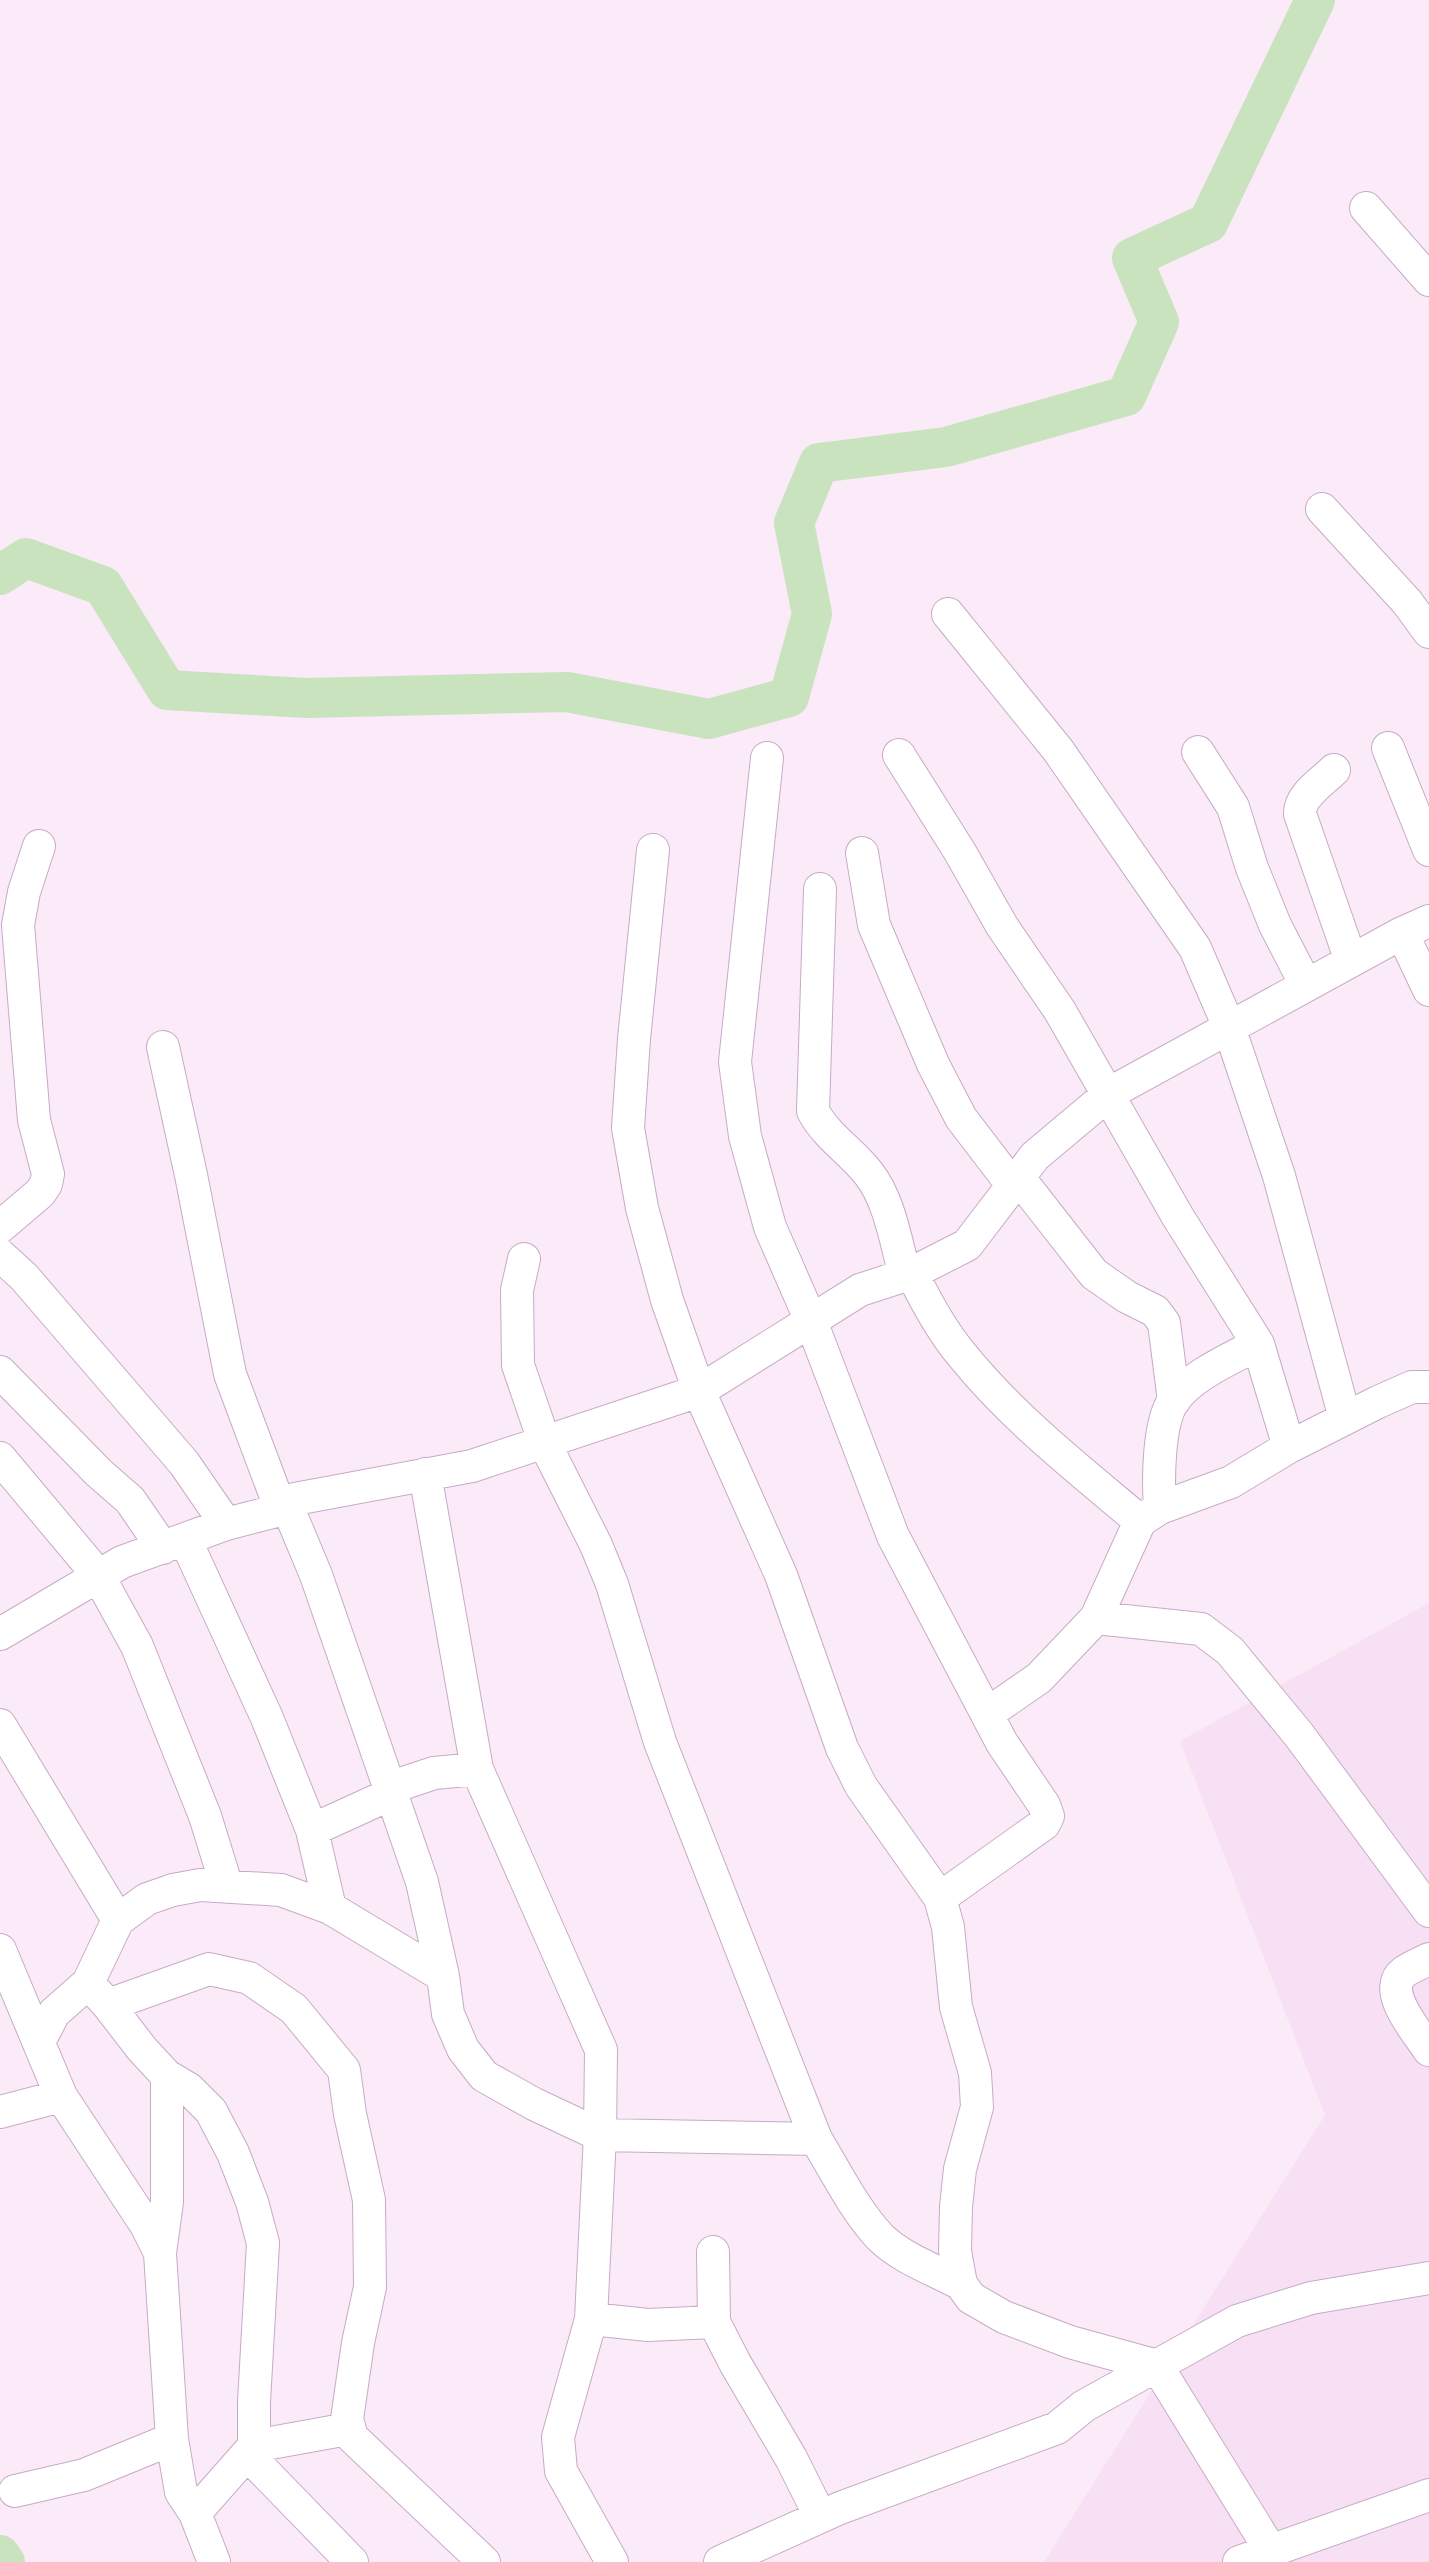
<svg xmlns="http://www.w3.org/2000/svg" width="1429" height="2562" font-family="Cabin,sans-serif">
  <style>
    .residential { fill: #f7dff4 }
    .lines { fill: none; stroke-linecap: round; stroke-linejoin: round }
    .river { stroke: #c9e3bf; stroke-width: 40 }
    .minor-casing { stroke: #c6abc7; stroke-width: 34 }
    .minor { stroke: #fff; stroke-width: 32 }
  </style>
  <rect width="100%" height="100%" fill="#fbeaf8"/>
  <path class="residential" d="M1429 1603V2562H1044L1325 2115 1180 1741Z"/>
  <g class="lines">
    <path class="river" d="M0 575 26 558 103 586 167 690 306 698 567 692 709 719 789 697 812 614 794 523 819 463 946 447 1126 396 1159 322 1132 258 1208 223 1315 0
      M0 2555 5 2562"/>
    <defs>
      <path id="minor" d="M1366 208 1429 280
        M1322 509 1407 602 1429 632
        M948 614 1058 750 1195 948 1229 1027 1279 1176 1345 1418
        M1388 748 1429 850
        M1198 752 1233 807 1252 868 1275 925 1306 985
        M899 755 960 852 1002 926 1060 1011 1178 1217 1258 1344 1289 1447
        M767 758 735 1062 745 1136 770 1227 811 1321 893 1536 1002 1743 1044 1805 1048 1816 1044 1824 940 1898
        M1334 770C1322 782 1299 796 1300 814L1351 961
        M653 850 634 1039 628 1128 642 1208 667 1300 699 1391 781 1575 842 1748 861 1786 940 1898 948 1927 956 2007 975 2073 977 2107 960 2169 956 2207 955 2251 961 2284 971 2298 1004 2317 1070 2342 1157 2366 1271 2551
        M862 853 874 925 933 1064 961 1118 1013 1186
        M820 889 813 1111C826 1136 851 1151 869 1174 890 1201 896 1243 905 1275
        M1402 933 1429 990
        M163 1047 191 1175 230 1374 281 1510
        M1019 1178 1094 1274 1127 1297 1155 1311 1164 1323 1174 1401
        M0 1227 40 1193 46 1184 48 1174 34 1120 18 925 24 892 39 846
        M0 1255 24 1277 184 1463 226 1524
        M524 1259 517 1290 518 1365 545 1444 596 1545 612 1584 660 1742 816 2139
        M912 1273C926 1302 941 1330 962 1355 1013 1418 1078 1469 1140 1521
        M0 1372 99 1473 130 1500 163 1548
        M0 1458 98 1575 137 1646 205 1816 226 1884
        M425 1474 477 1769 601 2050 600 2135 591 2319 558 2437 561 2471 612 2562
        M288 1508 316 1575 422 1882 443 1976 448 2014 463 2049 484 2076 534 2104 600 2135 816 2139C836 2172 854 2209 880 2237 901 2258 935 2270 961 2284
        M1160 1508C1158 1481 1158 1422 1174 1400 1193 1374 1231 1359 1258 1344
        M186 1541 267 1718 312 1830 330 1908
        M1096 1618 1201 1629 1230 1651 1299 1735 1429 1911
        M0 1634 122 1562 226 1524 288 1508 295 1499 472 1466 699 1391 860 1290 912 1273 967 1245 1035 1156 1110 1093 1402 933 1429 921
        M987 1714 1039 1678 1096 1618 1140 1521 1160 1508 1231 1482 1289 1447 1378 1402 1412 1387H1429
        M0 1725 118 1920
        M389 1788 434 1773 477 1769
        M312 1830 391 1794
        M0 1950 61 2096 146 2225 160 2253 172 2439 181 2492 195 2513 214 2562
        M1429 1959C1421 1963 1411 1967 1404 1972 1380 1990 1418 2033 1429 2050
        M88 1983 108 2005 142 2049 167 2076 189 2089 211 2111 233 2153 252 2202 263 2243 254 2402V2446L195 2513
        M108 2005 209 1969 249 1978 294 2009 344 2070 350 2114 369 2200 370 2287 358 2343 347 2419 352 2437 484 2562
        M39 2042 54 2013 88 1983 118 1920 147 1899 173 1890 200 1885 281 1890 330 1908 443 1976
        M0 2112 61 2096
        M713 2252 714 2322 735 2363 791 2458 820 2516
        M160 2253 167 2202V2076
        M591 2319 648 2325 714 2322
        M254 2446 348 2429
        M247 2454 352 2562
        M15 2491 84 2475 172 2439
        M720 2562 840 2508 1057 2428 1084 2406 1237 2321 1311 2298 1429 2278
        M1239 2562 1429 2495"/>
    </defs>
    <use href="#minor" class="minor-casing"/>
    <use href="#minor" class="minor"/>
  </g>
</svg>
